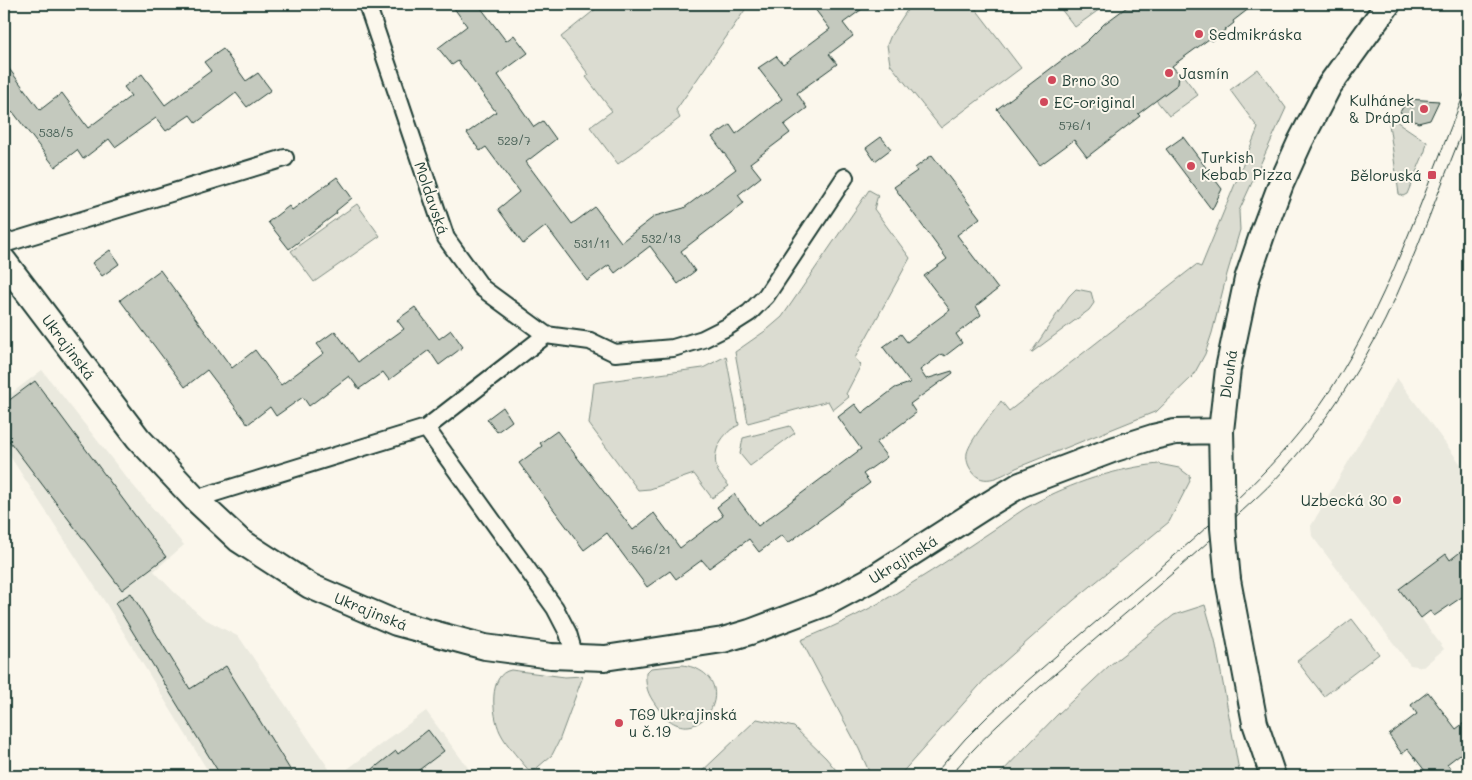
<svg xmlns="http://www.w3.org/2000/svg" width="1472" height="780" font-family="Mali,sans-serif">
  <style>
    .built { fill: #eae9de }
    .green { fill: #dbdcd1; stroke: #7d8c82 }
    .building { fill: #c4c9be; stroke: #1f3d34 }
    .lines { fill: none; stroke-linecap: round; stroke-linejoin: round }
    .street-casing { stroke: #1f3d34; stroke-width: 20 }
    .secondary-casing { stroke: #1f3d34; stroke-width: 28 }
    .street { stroke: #fbf7ec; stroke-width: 16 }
    .secondary { stroke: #fbf7ec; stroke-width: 24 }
    .tram { stroke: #1f3d34; stroke-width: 1 }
    .secondary-bridge-casing { stroke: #1f3d34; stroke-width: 28; stroke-linecap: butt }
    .secondary-bridge { stroke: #fbf7ec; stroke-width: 24 }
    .poi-dot { fill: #d1495b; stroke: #fbf7ec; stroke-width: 2 }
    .labels { text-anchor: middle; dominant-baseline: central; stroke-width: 4; stroke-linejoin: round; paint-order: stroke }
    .number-label { font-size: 12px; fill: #486056 }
    .poi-label { font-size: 15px; fill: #1f3d34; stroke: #fbf7ec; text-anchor: start }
    .street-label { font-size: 15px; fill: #1f3d34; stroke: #fbf7ec }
  </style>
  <rect width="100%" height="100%" fill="#fbf7ec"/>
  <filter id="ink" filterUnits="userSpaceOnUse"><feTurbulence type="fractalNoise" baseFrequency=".02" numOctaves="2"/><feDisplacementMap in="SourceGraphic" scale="10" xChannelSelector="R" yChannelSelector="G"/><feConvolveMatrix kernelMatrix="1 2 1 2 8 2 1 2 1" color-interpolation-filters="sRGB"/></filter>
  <g filter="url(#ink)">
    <path class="built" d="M42 370 126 477 184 545 154 571 173 591 203 618 239 637 334 776H211L105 602 4 447V399Z
      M1397 378 1468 474V593L1434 616 1430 611 1421 618 1444 649 1423 667 1410 665 1312 536 1311 526Z
      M426 711 474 776H338Z"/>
    <path class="green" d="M594 4H749L676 110 680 118 618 164 590 127 612 111 586 77 589 75 561 37 597 8Z
      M911 4H972L1021 68 941 128 890 64 887 45 891 35Z
      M1057 4H1107L1075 27Z
      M1258 69 1286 108 1239 211 1240 230 1227 274 1212 333 1205 354 1193 376 1157 411 1016 468C1003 475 983 488 972 471 968 466 966 460 967 453 970 440 993 413 1001 401L1009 411 1196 265 1201 267 1258 128 1230 90Z
      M1179 74H1182L1198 95 1169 116 1156 100Z
      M1393 119 1427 142 1425 151 1407 194 1403 196 1399 194 1389 124Z
      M869 190 878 195 874 209 910 258 855 358 861 365 846 394 849 397 833 410 828 401 748 423 735 352 768 329 782 317Z
      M357 204 380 236 314 282 291 251Z
      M1076 289 1091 292 1094 303 1089 310 1031 353 1069 296Z
      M726 356 739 425C723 432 711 451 717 469 719 475 725 481 729 486L712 498 694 474 650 489 638 490 589 424 594 383 703 368Z
      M790 426 795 433 750 466 740 454 743 438Z
      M1159 464 1179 468 1191 477H1189L1190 481 1169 522 1074 600 987 677 899 776H871L859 749 801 640C839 625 875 607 909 585 939 567 969 546 998 527 1010 519 1021 510 1033 504 1071 483 1117 468 1159 464Z
      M1205 605 1215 640 1240 776H998L1057 715 1110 665 1174 615Z
      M1352 619 1379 654 1324 696 1297 661Z
      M683 665C748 675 699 760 660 711 650 697 645 691 646 673L651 668Z
      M511 670 565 677 583 676 559 741 552 755 531 773C522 762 506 745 500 732 492 715 488 674 511 670Z
      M757 719 794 727 826 758 841 776H697Z"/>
    <path class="building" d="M451 4H478L506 41 514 35 528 53 498 75 534 127 543 121 556 139 526 162 572 224 595 207 621 242 655 216 684 208 736 169 712 137 730 125 736 134 782 99 758 68 776 56 783 64 830 29 811 4H869L843 23 853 36 829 54 837 64 797 93 807 108 784 125 790 133 750 163 761 177 738 195 744 203 681 251 695 271 678 284 650 246 615 273 609 265 587 281 546 226 523 244 498 209 519 192 486 147 480 151 467 133 496 112 458 61 452 65 438 48 467 26Z
      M1131 4H1255L1233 21 1234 23 1211 41 1209 39 1172 66 1179 74 1178 84 1138 114 1140 116 1087 157 1074 140 1040 165 997 109 1086 42 1104 24Z
      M223 49 246 81 258 73 271 90 247 107 236 93 196 123 190 115 166 131 156 118 115 147 109 139 83 159 77 150 55 167 13 112 4 120V62L40 110 62 93 88 128 131 96 124 87 142 74 165 105 211 71 204 62Z
      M1408 99 1439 101 1430 120 1418 123 1400 112Z
      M881 137 891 149 875 161 866 148Z
      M1183 137 1222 189 1212 210 1166 149Z
      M932 155 980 218 957 235 998 289 976 306 981 315 956 334 962 343 945 356 942 354 920 370 926 379 952 371 953 373 910 404 916 413 876 443 887 457 863 474 870 483 788 543 782 535 759 552 749 539 709 568 702 560 676 579 670 571 647 587 607 533 584 550 519 463 542 446 540 443 557 431 633 530 654 513 680 548 723 516 717 507 734 494 758 526 861 449 838 417 855 404 862 413 895 388 910 383 883 347 901 334 907 342 950 310 924 276 947 259 894 187 917 171 915 168Z
      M337 177 352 198 336 211 337 213 289 249 268 222 289 206 292 210Z
      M110 250 119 264 102 276 92 263Z
      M160 270 232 368 255 350 281 385 324 353 317 344 335 331 358 362 404 329 397 320 415 307 439 339 451 330 463 347 439 365 429 350 389 380 383 372 359 389 349 376 309 406 303 397 276 416 270 407 248 424 207 370 185 387 120 300Z
      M35 381 166 557 122 590 4 434V404Z
      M503 407 512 421 497 432 487 419Z
      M1468 546V593L1434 616 1430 611 1421 618 1399 589 1446 554 1450 560Z
      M131 593 190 689 226 666 294 776H221L115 603Z
      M1428 692 1456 729 1468 720V748L1447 764 1457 776H1429L1408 749 1402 754 1389 735 1417 714 1411 705Z
      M428 730 444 751 411 776H364L396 751 398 754Z"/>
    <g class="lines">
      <defs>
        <path id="street" d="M367 4 446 238 482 288 546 335 590 341 615 353 673 348 703 339 727 327 749 313 766 296 845 177
          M4 244 285 158
          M426 428 546 335
          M195 499 426 428 555 608 568 633 575 657"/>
        <path id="secondary" d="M4 261 138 438 195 499 239 540 310 586 396 623 485 647 551 656 605 658 723 640 750 632 827 603 870 580 984 507 1020 485 1115 449 1153 437 1175 432 1221 431
          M1222 475 1221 431 1228 369 1247 279 1263 232 1281 184 1300 142 1329 86 1388 4
          M1228 580 1255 723 1273 776"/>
      </defs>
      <use href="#street" class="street-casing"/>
      <use href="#secondary" class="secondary-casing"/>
      <use href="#street" class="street"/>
      <use href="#secondary" class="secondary"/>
      <path class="tram" d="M933 776 965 739 989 715C1041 668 1093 624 1146 580 1208 527 1270 474 1318 408 1387 311 1422 194 1468 85
        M950 776C977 743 1009 714 1041 686 1102 632 1166 581 1226 526 1248 505 1271 486 1290 463 1327 420 1360 370 1385 320 1417 255 1440 185 1468 118"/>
      <defs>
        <path id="secondary-bridge" d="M1222 475 1223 528 1228 580"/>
      </defs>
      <use href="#secondary-bridge" class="secondary-bridge-casing"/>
      <use href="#secondary-bridge" class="secondary-bridge"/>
    </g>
  </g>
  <g class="poi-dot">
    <circle cx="1199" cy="34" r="5"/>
    <circle cx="1169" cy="73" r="5"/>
    <circle cx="1052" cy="80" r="5"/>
    <circle cx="1044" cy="102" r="5"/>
    <circle cx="1424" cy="109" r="5"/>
    <circle cx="1191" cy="166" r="5"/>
    <rect x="1427" y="170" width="10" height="10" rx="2.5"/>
    <circle cx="1397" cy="500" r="5"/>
    <circle cx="619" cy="723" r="5"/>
  </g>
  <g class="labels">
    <g class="number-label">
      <text x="1075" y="125">576/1</text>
      <text x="56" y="132">538/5</text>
      <text x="514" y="140">529/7</text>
      <text x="661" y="238">532/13</text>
      <text x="592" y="243">531/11</text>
      <text x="651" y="549">546/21</text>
    </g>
    <g class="poi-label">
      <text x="1209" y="34">Sedmikráska</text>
      <text x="1179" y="73">Jasmín</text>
      <text x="1062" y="80">Brno 30</text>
      <text x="1414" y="100" text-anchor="end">Kulhánek<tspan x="1414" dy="17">&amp; Drápal</tspan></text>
      <text x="1054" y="102">EC-original</text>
      <text x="1201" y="157">Turkish<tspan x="1201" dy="17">Kebab Pizza</tspan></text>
      <text x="1422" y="175" text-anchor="end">Běloruská</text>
      <text x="1387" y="500" text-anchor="end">Uzbecká 30</text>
      <text x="629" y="714">T69 Ukrajinská<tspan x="629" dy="17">u č.19</tspan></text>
    </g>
    <g class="street-label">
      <text transform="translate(432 198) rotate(71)">Moldavská</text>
      <text transform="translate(69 347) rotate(53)">Ukrajinská</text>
      <text transform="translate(1228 374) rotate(-82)">Dlouhá</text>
      <text transform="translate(903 559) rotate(-32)">Ukrajinská</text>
      <text transform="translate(371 611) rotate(22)">Ukrajinská</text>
    </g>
  </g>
  <rect width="1472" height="780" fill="none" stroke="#fbf7ec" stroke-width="20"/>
  <rect x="10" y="10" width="1452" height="760" fill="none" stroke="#1f3d34" stroke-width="2" filter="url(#ink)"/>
</svg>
